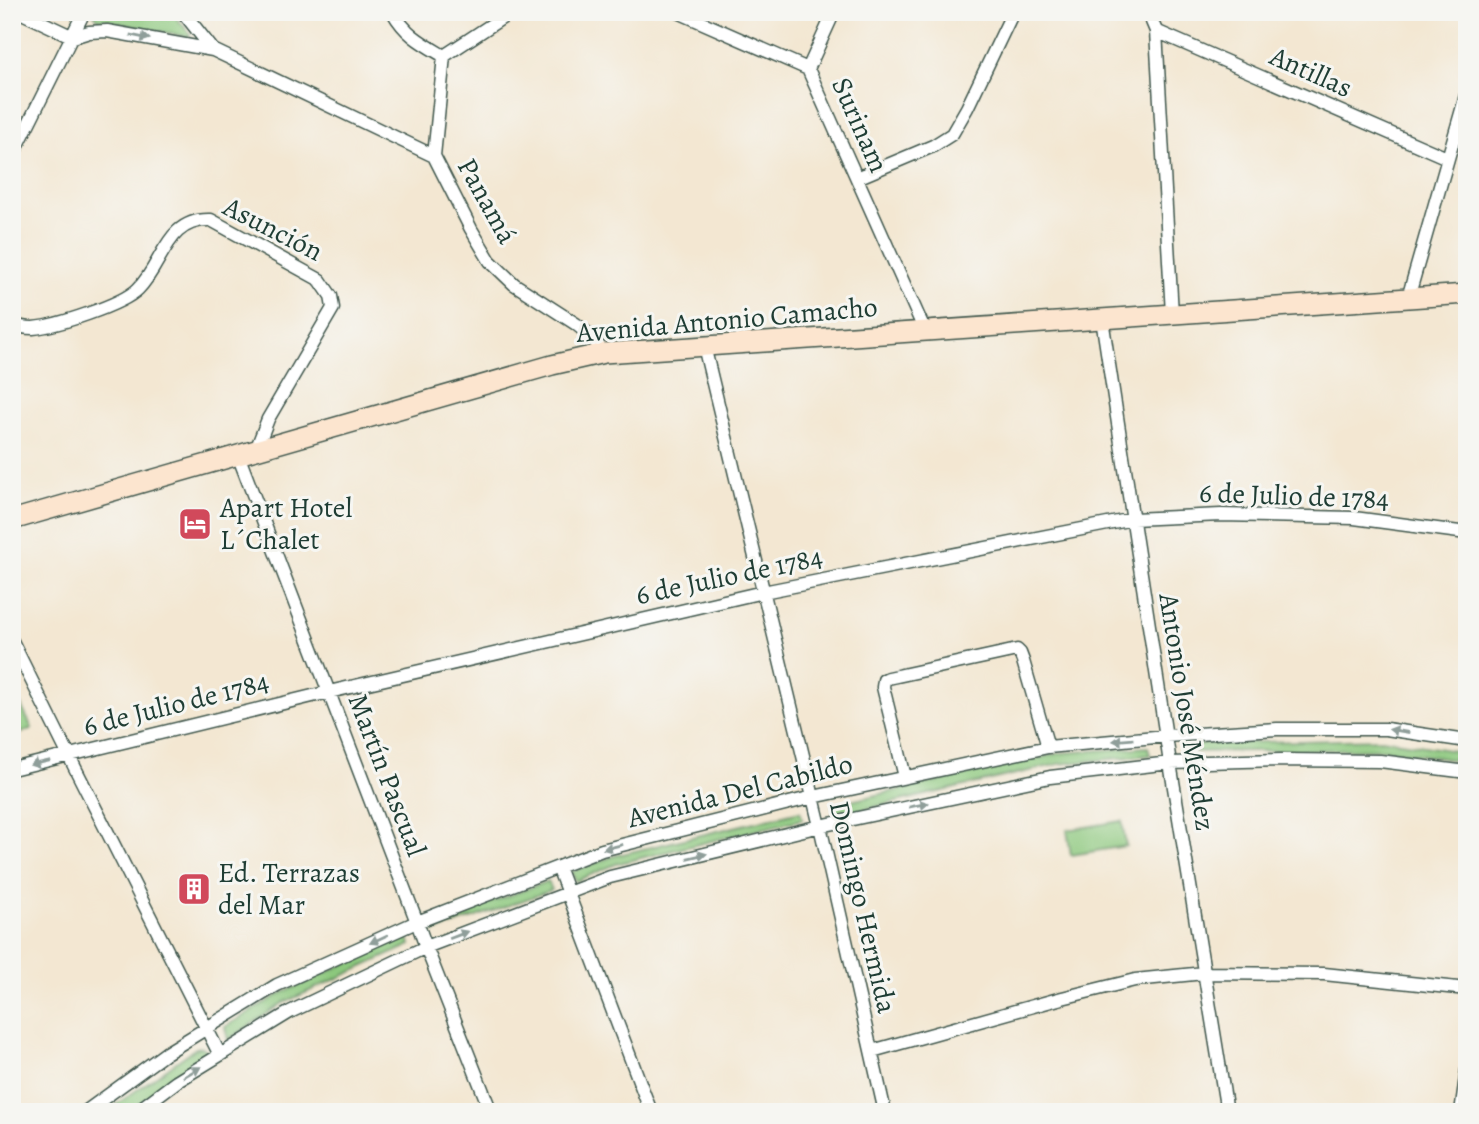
<svg xmlns="http://www.w3.org/2000/svg" width="1479" height="1124" font-family="Alegreya,serif">
  <style>
    .green { fill: #8cc87d; stroke: #568258; stroke-width: 2 }
    .lines { fill: none; stroke-linecap: round; stroke-linejoin: round }
    .street-casing { stroke: #3f564c; stroke-width: 15 }
    .secondary-casing { stroke: #3f564c; stroke-width: 22 }
    .street { stroke: #fff; stroke-width: 12 }
    .secondary { stroke: #fce5cf; stroke-width: 19 }
    .oneway { fill: #8f9e9a }
    .labels { text-anchor: middle; dominant-baseline: central; stroke-width: 6; stroke-linejoin: round; paint-order: stroke }
    .street-label { font-size: 28px; fill: #1f3d34; stroke: #f6f6f2 }
    .poi-label { font-size: 28px; fill: #1f3d34; stroke: #f6f6f2; text-anchor: start }
  </style>
  <rect width="100%" height="100%" fill="#f6f6f2"/>
  <filter id="ink" filterUnits="userSpaceOnUse"><feTurbulence type="fractalNoise" baseFrequency=".0143" numOctaves="2"/><feDisplacementMap in="SourceGraphic" scale="14" xChannelSelector="R" yChannelSelector="G"/><feConvolveMatrix kernelMatrix="1 2 1 2 8 2 1 2 1" color-interpolation-filters="sRGB"/></filter>
  <filter id="wash" filterUnits="userSpaceOnUse"><feTurbulence type="fractalNoise" baseFrequency=".00686" numOctaves="4" result="noise"/><feDisplacementMap in="SourceGraphic" scale="28" xChannelSelector="R" yChannelSelector="G"/><feGaussianBlur stdDeviation="1.57" result="paint"/><feColorMatrix in="noise" values="0 0 0 0 0 0 0 0 0 0 0 0 0 0 0 0 0 1.4 0 .05"/><feComposite in="paint" operator="in"/></filter>
  <g filter="url(#wash)">
    <rect width="100%" height="100%" fill="#f3e7d2"/>
    <path class="green" d="M95 12H172L190 34 189 37 98 19 94 15Z
      M12 687 32 728 12 738Z
      M1382 739 1467 753V762L1383 749 1183 752 1182 744Z
      M1148 747 1150 755 1059 764 835 816 833 805 1061 753Z
      M800 811 803 819 616 864 576 881 571 872 614 856Z
      M1122 821 1126 846 1071 855 1067 830Z
      M548 881 552 890 434 932 431 925Z
      M406 935 411 945 283 1003 228 1040 225 1027 280 994Z
      M201 1047 207 1050V1057L127 1112H106L196 1048Z"/>
  </g>
  <g filter="url(#ink)">
    <g class="lines">
      <defs>
        <path id="street" d="M20 12 73 37 89 32 107 31 213 50 434 156
          M183 12 213 50
          M393 12C406 35 422 43 444 56
          M511 12 444 56 434 156 471 229 490 261 514 284 576 324 592 337 604 353
          M678 12 808 69 925 331
          M1148 12 1156 31 1172 314
          M1156 31 1447 158
          M808 69 834 12
          M12 157 84 12
          M857 178 933 146 952 134 967 108 1013 12
          M1408 298 1467 92
          M1102 319 1170 763 1227 1112
          M12 324C19 327 26 328 33 328 56 326 122 305 138 289 164 263 166 218 211 220L320 280 331 296 333 308 268 419 256 450
          M704 346 820 826 885 1112
          M238 455 417 922 426 947 491 1112
          M12 641 69 756 220 1055
          M12 769 329 692 763 592 1133 519 1221 515 1354 518 1467 533
          M905 777 883 687 884 680 888 678 1017 650 1020 653 1023 661 1048 747
          M558 867 651 1112
          M872 1051 1062 998 1135 980 1204 973 1324 974 1467 989
          M85 1112 166 1053 277 985 412 924 602 850 813 797 1048 747 1166 736 1277 729H1386L1467 741
          M136 1112 176 1082 290 1012 426 947 610 877 820 826 1050 777 1170 763 1281 760 1380 761 1467 772
          M1461 1112 1467 1070"/>
        <path id="secondary" d="M12 520 552 365 604 353 1467 294"/>
      </defs>
      <use href="#street" class="street-casing"/>
      <use href="#secondary" class="secondary-casing"/>
      <use href="#street" class="street"/>
      <use href="#secondary" class="secondary"/>
    </g>
    <defs><path id="oneway-solid" d="M-6-.8H1V-3.2L6.5 0L1 3.2V.8H-6Z" transform="scale(1.75)"/></defs>
    <g class="oneway">
      <use href="#oneway-solid" transform="translate(140 37) rotate(11)"/>
      <use href="#oneway-solid" transform="translate(1399 731) rotate(-171)"/>
      <use href="#oneway-solid" transform="translate(1123 740) rotate(175)"/>
      <use href="#oneway-solid" transform="translate(40 763) rotate(167)"/>
      <use href="#oneway-solid" transform="translate(919 805) rotate(-12)"/>
      <use href="#oneway-solid" transform="translate(613 847) rotate(166)"/>
      <use href="#oneway-solid" transform="translate(697 856) rotate(-13)"/>
      <use href="#oneway-solid" transform="translate(459 935) rotate(-21)"/>
      <use href="#oneway-solid" transform="translate(379 939) rotate(155)"/>
      <use href="#oneway-solid" transform="translate(192 1072) rotate(-31)"/>
    </g>
  </g>
  <defs>
    <symbol id="hotel-square" viewBox="-11 -11 22 22"><rect x="-9" y="-9" width="18" height="18" rx="4" fill="#d1495b" stroke="#f6f6f2"/><path d="M-6-4.5h1.5V1H6V5H4.5V3h-9V5H-6ZM-4 0a1.8 1.8 0 1 1 3.6 0ZM.5 0V-2.5h3Q6-2.5 6 0Z" fill="#fff"/></symbol>
    <symbol id="building-square" viewBox="-11 -11 22 22"><rect x="-9" y="-9" width="18" height="18" rx="4" fill="#d1495b" stroke="#f6f6f2"/><path d="M-4-6H4V6H1V3H-1V6H-4ZM-2.5-4.3h1.7v1.8h-1.7ZM.8-4.3h1.7v1.8H.8ZM-2.5-1h1.7V.8h-1.7ZM.8-1h1.7V.8H.8Z" fill="#fff"/></symbol>
  </defs>
  <g fill-rule="evenodd">
    <use href="#hotel-square" x="176" y="505" width="38" height="38"/>
    <use href="#building-square" x="175" y="870" width="38" height="38"/>
  </g>
  <g class="labels">
    <g class="street-label">
      <text transform="translate(1311 72) rotate(24)">Antillas</text>
      <text transform="translate(860 125) rotate(66)">Surinam</text>
      <text transform="translate(487 201) rotate(61)">Panamá</text>
      <text transform="translate(273 229) rotate(27)">Asunción</text>
      <text transform="translate(727 320) rotate(-5)">Avenida Antonio Camacho</text>
      <text transform="translate(1294 496) rotate(2)">6 de Julio de 1784</text>
      <text transform="translate(729 576) rotate(-12)">6 de Julio de 1784</text>
      <text transform="translate(176 704) rotate(-14)">6 de Julio de 1784</text>
      <text transform="translate(1187 712) rotate(81)">Antonio José Méndez</text>
      <text transform="translate(387 775) rotate(69)">Martín Pascual</text>
      <text transform="translate(740 791) rotate(-14)">Avenida Del Cabildo</text>
      <text transform="translate(863 907) rotate(77)">Domingo Hermida</text>
    </g>
    <g class="poi-label">
      <text x="220" y="508">Apart Hotel<tspan x="220" dy="32">L´Chalet</tspan></text>
      <text x="218" y="873">Ed. Terrazas<tspan x="218" dy="32">del Mar</tspan></text>
    </g>
  </g>
  <rect width="1479" height="1124" fill="none" stroke="#f6f6f2" stroke-width="42"/>
</svg>
